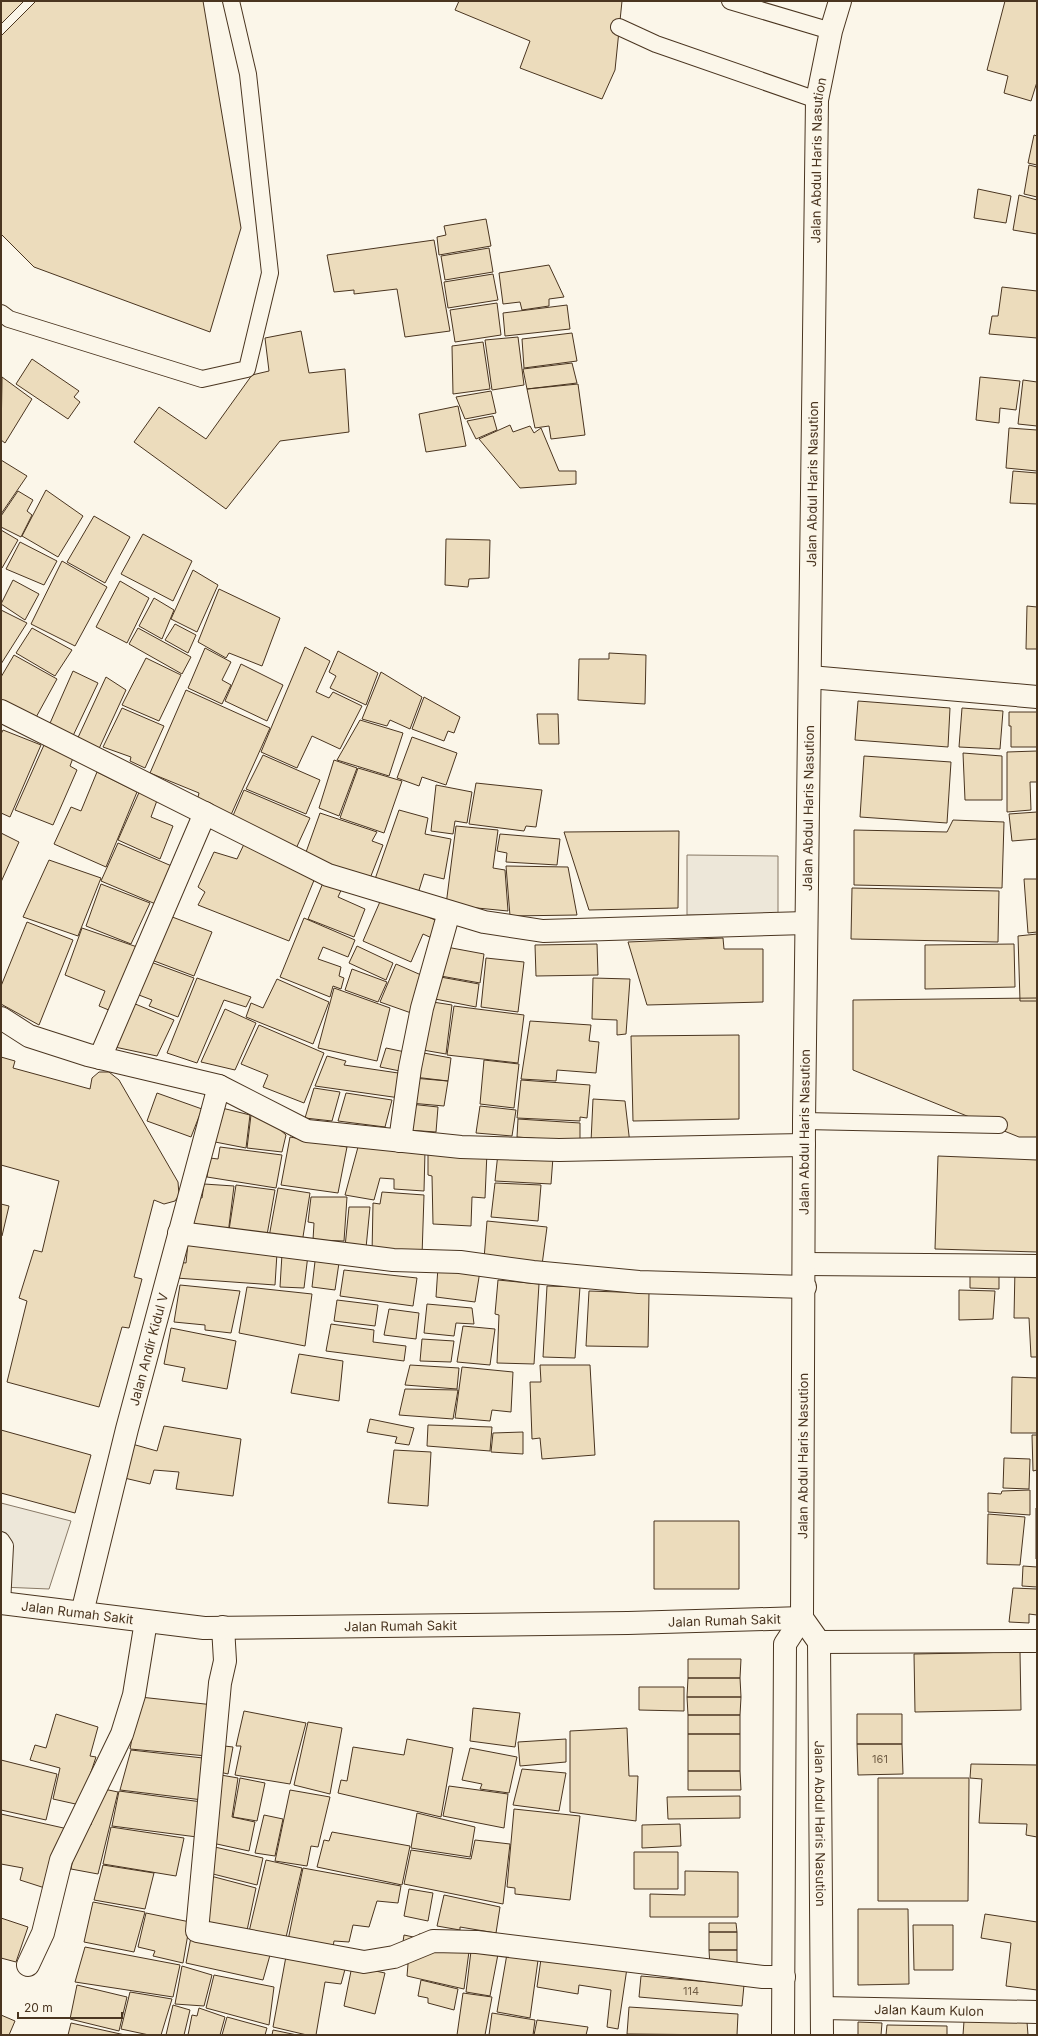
<svg xmlns="http://www.w3.org/2000/svg" width="1038" height="2036" font-family="Inter,sans-serif">
  <style>
    .parking { fill: #ede7d9; stroke: #887966 }
    .building { fill: #ecdcbc; stroke: #4a3520 }
    .lines { fill: none; stroke-linecap: round; stroke-linejoin: round }
    .lane-casing { stroke: #4a3520; stroke-width: 18 }
    .street-casing { stroke: #4a3520; stroke-width: 24 }
    .primary-casing { stroke: #4a3520; stroke-width: 24 }
    .highway-casing { stroke: #4a3520; stroke-width: 24 }
    .lane { stroke: #fbf6e9; stroke-width: 16 }
    .street { stroke: #fbf6e9; stroke-width: 22 }
    .primary { stroke: #fbf6e9; stroke-width: 22 }
    .highway { stroke: #fbf6e9; stroke-width: 22 }
    .labels { text-anchor: middle; dominant-baseline: central; stroke-width: 3; stroke-linejoin: round; paint-order: stroke }
    .number-label { font-size: 11px; fill: #725f47 }
    .street-label { font-size: 13px; fill: #4a3520; stroke: #fbf6e9 }
  </style>
  <rect width="100%" height="100%" fill="#fbf6e9"/>
  <path class="parking" d="M687 855 778 856V916L687 915Z
    M1 1503 71 1521 49 1589 1 1587Z"/>
  <path class="building" d="M1 1H24L1 24Z
    M36 1H203L241 228 210 332 34 267 1 234V36Z
    M459 1H622L615 70 602 99 520 68 530 41 455 10Z
    M1005 1H1037V82L1031 101 1004 93 1008 76 987 70Z
    M1034 135 1037 136V165L1028 163Z
    M1029 165 1037 167V197L1024 194Z
    M978 189 1011 196 1006 223 974 218Z
    M1019 195 1037 200V234L1013 230Z
    M486 219 491 246 439 255 437 237 446 235 444 226Z
    M434 240 450 331 405 337 397 289 354 294V290L334 292 327 255Z
    M489 248 493 272 445 280 441 256Z
    M549 265 564 297 549 299V306L522 310 520 302 503 304 499 273Z
    M493 274 498 300 448 308 444 282Z
    M1002 287 1037 291V338L989 334 992 316H998Z
    M497 303 501 335 455 342 450 310Z
    M567 305 570 329 505 336 503 313Z
    M301 331 309 373 345 369 349 432 280 441 226 509 134 442 159 407 206 439 252 375 269 371 265 338Z
    M572 333 577 361 524 368 522 339Z
    M518 337 524 385 492 390 485 340Z
    M483 342 490 389 453 394 452 346Z
    M32 359 79 391 74 397 80 402 68 419 16 384Z
    M572 363 577 383 527 389 523 369Z
    M2 377 32 399 5 443 1 440Z
    M980 377 1020 381 1016 410 1000 408 999 423 976 420Z
    M1023 380 1037 382V426L1018 424Z
    M578 384 585 435 551 439 549 426 535 428 527 389Z
    M491 391 496 413 465 419 456 397Z
    M458 406 466 446 426 452 419 414Z
    M493 416 497 430 476 439 467 421Z
    M510 425 513 432 530 426 534 433 541 428 559 471H576V484L520 488 479 439Z
    M1009 428 1037 430V471L1006 468Z
    M1 460 27 476 1 514Z
    M1013 471 1037 473V504L1010 503Z
    M46 490 83 516 58 557 22 536Z
    M18 491 33 500 27 511 32 515 21 537 1 527V516Z
    M94 516 130 537 105 583 67 562Z
    M1 530 18 540 2 568 1 567Z
    M143 534 192 561 173 601 121 574Z
    M446 539 490 540 489 578 469 579 468 587 445 585Z
    M20 542 57 561 44 585 6 569Z
    M62 561 107 587 75 646 31 624Z
    M193 570 218 585 197 632 171 619Z
    M13 580 39 594 25 620 1 604Z
    M120 581 149 598 127 643 96 627Z
    M219 589 280 618 262 666 229 653 226 658 198 642Z
    M154 598 174 610 162 639 139 626Z
    M1027 606 1037 607V649H1026Z
    M1 610 27 623 1 664Z
    M175 624 196 635 188 653 165 640Z
    M32 628 72 650 55 676 16 653Z
    M138 628 191 657 182 674 129 644Z
    M305 647 330 661 316 692 329 698 333 692 362 706 340 749 312 736 297 768 261 752Z
    M205 648 231 662 222 680 231 685 222 704 188 688Z
    M338 651 378 673 366 705 330 688 336 676 329 672Z
    M609 653 646 655 645 704 578 700 579 659H609Z
    M14 655 57 679 34 721 1 703V677Z
    M146 658 181 675 159 721 122 705Z
    M241 664 283 685 267 721 225 701Z
    M73 671 98 683 71 740 47 730Z
    M381 672 422 697 410 729 390 720 387 726 362 719Z
    M106 677 126 690 97 753 75 744Z
    M186 690 270 728 230 817 197 801 199 793 150 773Z
    M424 697 460 717 454 733 448 731 444 741 412 729Z
    M858 701 950 708 948 747 855 740Z
    M122 708 164 726 145 768 130 761 131 757 103 747Z
    M962 708 1003 711 1000 749 959 747Z
    M1009 712H1037V747H1011V726H1009Z
    M537 714H558L559 744H539Z
    M360 720 403 733 389 776 337 760Z
    M3 730 41 745 10 817 1 813V734Z
    M412 737 457 753 446 785 422 777 419 786 397 778Z
    M44 745 73 758 70 766 77 770 53 825 15 810Z
    M1037 751V782H1030L1031 810 1007 812V752Z
    M963 753 1002 756V800H965Z
    M263 755 320 780 306 814 246 789Z
    M864 756 951 762 947 823 860 817Z
    M334 760 357 768 339 816 319 808Z
    M358 768 402 781 384 833 340 818Z
    M97 772 137 792 106 867 54 844 71 807 81 811Z
    M476 783 542 790 536 827 526 826 524 831 469 824Z
    M436 785 472 792 467 823 455 821 453 834 431 831Z
    M141 788 159 795 151 817 173 826 160 859 118 840Z
    M244 790 310 818 294 853 229 825Z
    M399 810 428 818 425 834 451 839 444 879 424 874 416 900 374 882Z
    M1037 812V839L1012 841 1009 814Z
    M320 813 377 832 372 841 383 845 369 881 305 855Z
    M953 820 1004 822 1002 888 854 885V830L947 832Z
    M456 826 498 830 493 868 505 870 508 911 446 905Z
    M679 831 678 908 589 910 564 832Z
    M1 833 19 842 1 882Z
    M500 834 560 839 557 865 506 862 507 853 497 851Z
    M245 842 317 873 289 941 198 905 205 892 198 887 214 852 237 859Z
    M118 843 174 867 158 905 101 881Z
    M49 860 101 878 78 936 23 917Z
    M506 866 568 867 577 915 510 916Z
    M325 878 343 886 338 897 365 909 354 937 308 919Z
    M1024 879H1037V932L1028 933Z
    M101 884 150 903 131 944 86 926Z
    M852 888 999 891 998 942 851 939Z
    M382 897 442 923 434 939 423 934 411 962 363 941Z
    M167 915 212 932 194 976 149 959Z
    M304 918 355 940 348 957 323 947 318 959 341 967 339 976 344 978 341 989 333 986 330 997 280 977Z
    M27 922 73 940 39 1025 1 1004V986Z
    M82 928 143 949 116 1013 99 1006 105 991 65 975Z
    M1037 934V1001H1020L1018 936Z
    M723 938 724 949H763V1002L647 1005 628 942Z
    M597 944 598 975 536 976 535 945Z
    M1014 944 1015 987 925 989V945Z
    M357 946 393 963 386 980 349 963Z
    M441 946 484 954 480 983 435 975Z
    M486 958 524 962 518 1012 481 1007Z
    M148 961 194 978 178 1017 149 1006 152 1000 131 992Z
    M396 964 428 978 414 1014 380 1002Z
    M352 969 387 982 378 1002 345 990Z
    M435 976 479 984 476 1007 430 998Z
    M197 978 251 997 246 1007 224 1000 197 1063 167 1053Z
    M593 978 630 979 626 1034 617 1035V1020L592 1019Z
    M277 979 329 1002 313 1044 246 1017 251 1003 263 1008Z
    M334 988 390 1008 377 1061 318 1048Z
    M1037 998V1137H1019L853 1070V1000Z
    M128 1001 174 1020 157 1056 110 1046Z
    M426 1001 452 1005 446 1054 417 1049Z
    M454 1006 524 1015 518 1063 447 1055Z
    M225 1009 256 1023 235 1070 201 1062Z
    M530 1021 591 1025 589 1041 599 1042 596 1073 557 1070 556 1081 521 1079Z
    M259 1025 324 1053 304 1103 263 1087 268 1075 241 1064Z
    M739 1035V1119L633 1121 631 1036Z
    M386 1048 410 1053 405 1072 380 1067Z
    M418 1052 451 1058 448 1081 414 1077Z
    M327 1056 346 1061 344 1065 405 1074 400 1098 315 1086Z
    M1 1057 15 1061 13 1068 90 1089 92 1078 99 1072H109L119 1080 178 1182 179 1195 175 1201 164 1204 154 1200 134 1277 142 1279 129 1328 122 1327 99 1407 7 1382 27 1301 19 1298 34 1250 42 1252 59 1181 1 1165Z
    M484 1060 519 1064 514 1108 480 1104Z
    M413 1078 448 1081 444 1106 410 1103Z
    M521 1080 590 1085 587 1118 580 1117V1121L517 1118Z
    M314 1088 340 1092 332 1121 305 1118Z
    M157 1093 202 1109 191 1137 147 1121Z
    M346 1093 392 1100 385 1127 338 1121Z
    M593 1099 625 1101 630 1144 591 1142Z
    M410 1104 438 1107 436 1132 407 1130Z
    M480 1106 516 1110 512 1136 476 1133Z
    M218 1107 250 1115 246 1148 210 1141Z
    M251 1115 269 1120 286 1135 282 1152 247 1148Z
    M518 1119 580 1123V1142L517 1137Z
    M290 1137 347 1147 338 1193 281 1185Z
    M220 1147 282 1155 276 1188 207 1177 210 1158 218 1159Z
    M358 1147 425 1151 424 1191 394 1189V1179L380 1178 374 1200 345 1195Z
    M428 1150 487 1152 485 1198 472 1197 471 1226 433 1224 432 1176 428 1175Z
    M498 1153 553 1157 551 1184 495 1181Z
    M938 1156 1037 1160V1252L935 1249Z
    M495 1183 541 1185 538 1221 491 1217Z
    M204 1184 234 1186 228 1234 193 1229 196 1197 202 1198Z
    M236 1185 275 1190 267 1235 229 1230Z
    M278 1188 310 1193 302 1243 269 1237Z
    M382 1192 424 1195 422 1256 372 1254 373 1203 380 1204Z
    M311 1197H347L344 1241 313 1240 314 1223 308 1222Z
    M1 1204 9 1206 2 1236H1Z
    M349 1207H370L366 1248 345 1247Z
    M487 1221 547 1227 542 1265 484 1259Z
    M188 1243 277 1253 275 1285 176 1278 178 1262 186 1263Z
    M316 1253 340 1256 335 1290 312 1287Z
    M282 1254 308 1255 304 1288 280 1287Z
    M438 1267 480 1271 475 1302 436 1297Z
    M1015 1268H1037V1357H1031L1029 1318H1014Z
    M344 1270 417 1278 413 1306 340 1296Z
    M970 1271H999V1289L970 1288Z
    M498 1280 539 1284 534 1364 497 1363 499 1315 495 1314Z
    M180 1285 240 1291 231 1333 205 1330V1325L174 1322Z
    M547 1286 580 1287 575 1358 543 1357Z
    M247 1287 312 1294 305 1346 239 1333Z
    M959 1290 995 1291 993 1319 959 1320Z
    M589 1291 649 1293 648 1347 586 1346Z
    M337 1300 378 1305 375 1326 334 1321Z
    M427 1304 472 1308 474 1324 456 1323 454 1336 424 1333Z
    M389 1309 419 1313 416 1339 384 1335Z
    M331 1324 374 1330 373 1342 406 1346 404 1361 326 1351Z
    M463 1326 495 1329 490 1365 457 1362Z
    M171 1328 236 1341 227 1389 182 1381 185 1368 164 1364Z
    M422 1339 454 1341 451 1362 420 1361Z
    M299 1354 343 1361 339 1401 291 1393Z
    M410 1365 459 1368 457 1389 405 1385Z
    M540 1365H590L595 1455 542 1459 540 1438 532 1439 530 1382H541Z
    M462 1367 513 1372 511 1412 492 1410 490 1421 455 1418Z
    M1012 1377 1037 1378V1433H1011Z
    M405 1389 458 1390 453 1419 399 1415Z
    M370 1419 414 1428 409 1445 395 1443 397 1437 367 1432Z
    M428 1425 492 1427 490 1451 427 1446Z
    M164 1426 241 1439 233 1496 176 1489 179 1472 154 1470 150 1484 120 1477 132 1444 157 1451Z
    M1 1430 91 1455 75 1513 1 1493Z
    M523 1432V1454L491 1452 493 1433Z
    M1032 1435H1037V1470L1033 1471Z
    M394 1450 431 1452 428 1506 388 1503Z
    M1004 1458 1030 1459 1029 1489 1003 1488Z
    M1030 1490V1515L988 1512V1493L1001 1494 1002 1491Z
    M1036 1508H1037V1559H1036Z
    M988 1514 1025 1517 1020 1565 987 1564Z
    M654 1521H739V1589H654Z
    M1023 1566 1037 1567V1587L1022 1586Z
    M1013 1588 1037 1589V1615L1029 1614V1623L1009 1622Z
    M1020 1652 1021 1710 915 1712 914 1654Z
    M688 1659H741L740 1678H688Z
    M688 1678H740L741 1697H687Z
    M639 1687H684V1711L639 1710Z
    M140 1697 214 1705 207 1756 130 1749Z
    M687 1697H741L740 1715H688Z
    M473 1708 520 1713 515 1747 470 1741Z
    M244 1711 306 1723 290 1784 235 1775 241 1746H236Z
    M56 1714 98 1727 90 1756 96 1757 80 1805 53 1799 60 1768 30 1760 35 1745 46 1748Z
    M857 1714H902V1744H857Z
    M688 1715H740V1734H688Z
    M308 1722 342 1728 330 1794 294 1785Z
    M627 1728 629 1776H638L636 1821 570 1812V1731Z
    M688 1734H740V1771H688Z
    M407 1739 453 1748 441 1817 338 1793 341 1780 347 1781 353 1747 404 1755Z
    M566 1739V1762L520 1766 518 1742Z
    M857 1744H902L903 1774 858 1775Z
    M216 1745 233 1747 228 1774 211 1770Z
    M470 1748 517 1757 509 1793 480 1789 482 1784 462 1780Z
    M131 1750 203 1758 201 1771 207 1772 203 1800 120 1790Z
    M1 1760 57 1774 46 1820 1 1810Z
    M971 1764 1037 1765V1837L1026 1835 1027 1824 979 1823 982 1779 970 1778Z
    M522 1769 566 1773 559 1811 513 1805Z
    M688 1771H740L741 1790H688Z
    M215 1774 238 1778 232 1817 255 1822 249 1851 203 1841Z
    M240 1778 265 1783 257 1821 233 1817Z
    M878 1778H969L968 1901H878Z
    M449 1786 508 1794 504 1828 443 1816Z
    M99 1788 118 1792 98 1874 71 1869 80 1824 91 1825Z
    M290 1790 330 1797 318 1847 311 1846 307 1866 275 1861Z
    M119 1791 202 1802 197 1837 112 1826Z
    M740 1796V1818L668 1819 667 1797Z
    M514 1809 580 1816 570 1900 515 1894V1888L507 1887Z
    M417 1813 475 1827 470 1857 411 1848Z
    M1 1814 68 1829 48 1889 20 1880 23 1868 1 1864Z
    M264 1815 283 1819 275 1856 255 1853Z
    M680 1824 681 1846 642 1848V1825Z
    M111 1827 184 1838 176 1876 103 1864Z
    M332 1832 410 1846 402 1885 317 1867 324 1840 329 1841Z
    M475 1840 510 1844 503 1904 404 1884 411 1850 471 1859Z
    M206 1845 263 1858 257 1885 201 1871Z
    M634 1852H678V1889H634Z
    M266 1860 302 1868 284 1946 248 1936Z
    M103 1865 154 1873 145 1909 94 1900Z
    M303 1868 401 1886 398 1903 377 1901 369 1927 353 1925 349 1942 334 1941 332 1953 287 1945Z
    M685 1871 738 1872V1917H650V1894L685 1895Z
    M207 1875 256 1888 246 1935 197 1923Z
    M409 1889 433 1893 428 1921 404 1916Z
    M444 1895 500 1907 496 1933 460 1927V1930L437 1926Z
    M93 1902 145 1912 134 1952 84 1942Z
    M858 1909H908L909 1984 858 1985Z
    M146 1913 190 1922 183 1963 153 1956 155 1951 138 1947Z
    M985 1914 1037 1922V1990L1006 1986 1011 1943 981 1938Z
    M1 1918 28 1927 16 1962 1 1958Z
    M709 1923H736L737 1932H709Z
    M913 1925H953V1970H914Z
    M193 1927 272 1948 263 1980 186 1963Z
    M709 1932H737V1950H709Z
    M419 1934 470 1944 464 1989 407 1976 408 1964 400 1962 404 1935 418 1938Z
    M472 1943 499 1949 490 1996 466 1992Z
    M85 1947 180 1965 173 1997 75 1982Z
    M508 1948 539 1953 530 2018 497 2012Z
    M709 1950H737V1967H710Z
    M287 1951 347 1962 341 1984 325 1982 316 2035H307L273 2027Z
    M542 1952 627 1968 618 2029 607 2027 611 1990 579 1985 578 1994 537 1987Z
    M182 1966 212 1975 204 2006 175 2004Z
    M352 1966 385 1973 375 2014 344 2006Z
    M214 1975 274 1987 269 2025 206 2008Z
    M641 1976 744 1985 742 2006 639 1997Z
    M421 1980 458 1989 454 2010 428 2003V1998L418 1996Z
    M77 1985 127 1997 119 2031 70 2019Z
    M130 1992 172 1999 161 2035H149L121 2029Z
    M463 1993 492 1997 485 2035H457Z
    M173 2005 190 2010 184 2035H166Z
    M629 2007 738 2014 737 2035 627 2034Z
    M199 2008 225 2017 220 2035H188L192 2015 197 2016Z
    M492 2013 535 2020 533 2035H489Z
    M1 2015 15 2021 9 2035H1Z
    M227 2017 267 2028 265 2035H222Z
    M537 2020 588 2027 586 2035H534Z
    M964 2021 1027 2022 1028 2035H963Z
    M858 2022 882 2023 881 2035H858Z
    M71 2023 125 2035H68Z
    M887 2025 947 2026V2035H886Z
    M273 2030 297 2035H272Z"/>
  <g class="lines">
    <defs>
      <path id="lane" d="M730 1 831 31
        M619 27 656 44 817 100
        M1 313 9 319 202 379 247 369 270 273 248 74 231 1
        M804 1121 999 1125
        M1 1540 5 1546 2 1604"/>
      <g id="street">
        <path d="M810 677 1037 697"/>
        <path d="M1 711 328 875 484 922 543 931 806 923"/>
        <path d="M1 1018 29 1036 88 1055 219 1086 307 1131 461 1147 559 1150 804 1145"/>
        <path d="M100 1058 205 813"/>
        <path d="M400 1141 410 1068 422 1008 449 912"/>
        <path d="M179 1233 393 1260 460 1262 533 1272 639 1282 805 1287"/>
        <path d="M805 1264 1037 1266"/>
        <path id="s1" d="M82 1613 127 1429 219 1086"/>
        <path d="M223 1627 225 1661 220 1683 197 1931 364 1962 394 1957 433 1941 477 1942 763 1977H784"/>
        <path d="M819 1642 1037 1641"/>
        <path d="M28 1965 43 1933 61 1860 122 1734 134 1695 146 1621"/>
        <path id="s2" d="M822 2008 1037 2012"/>
      </g>
      <g id="primary">
        <path id="s3" d="M1 1603 204 1628 628 1623 802 1618"/>
      </g>
      <g id="highway">
        <path id="s4" d="M802 1618 819 1642 822 2035"/>
        <path id="s5" d="M783 2035 785 1644 802 1618 804 1121 817 100 831 31 840 1"/>
      </g>
    </defs>
    <use href="#lane" class="lane-casing"/>
    <use href="#street" class="street-casing"/>
    <use href="#primary" class="primary-casing"/>
    <use href="#highway" class="highway-casing"/>
    <use href="#lane" class="lane"/>
    <use href="#street" class="street"/>
    <use href="#primary" class="primary"/>
    <use href="#highway" class="highway"/>
  </g>
  <g class="labels">
    <g class="number-label">
      <text x="880" y="1759">161</text>
      <text x="691" y="1991">114</text>
    </g>
    <g class="street-label">
      <text stroke="none"><textPath href="#s5" startOffset="1880">Jalan Abdul Haris Nasution</textPath></text>
      <text stroke="none"><textPath href="#s5" startOffset="1556">Jalan Abdul Haris Nasution</textPath></text>
      <text stroke="none"><textPath href="#s5" startOffset="1232">Jalan Abdul Haris Nasution</textPath></text>
      <text stroke="none"><textPath href="#s5" startOffset="908">Jalan Abdul Haris Nasution</textPath></text>
      <text stroke="none"><textPath href="#s1" startOffset="272">Jalan Andir Kidul V</textPath></text>
      <text stroke="none"><textPath href="#s5" startOffset="584">Jalan Abdul Haris Nasution</textPath></text>
      <text stroke="none"><textPath href="#s3" startOffset="77">Jalan Rumah Sakit</textPath></text>
      <text stroke="none"><textPath href="#s3" startOffset="725">Jalan Rumah Sakit</textPath></text>
      <text stroke="none"><textPath href="#s3" startOffset="401">Jalan Rumah Sakit</textPath></text>
      <text stroke="none"><textPath href="#s4" startOffset="211">Jalan Abdul Haris Nasution</textPath></text>
      <text stroke="none"><textPath href="#s2" startOffset="107">Jalan Kaum Kulon</textPath></text>
    </g>
  </g>
  <rect width="1038" height="2036" fill="none" stroke="#4a3520" stroke-width="4"/>
  <path d="M18 2012v6h104v-6" fill="none" stroke="#4a3520" stroke-width="2"/>
  <text x="24" y="2012" font-size="12" fill="#4a3520" stroke="#fbf6e9" stroke-width="3" paint-order="stroke">20 m</text>
</svg>
